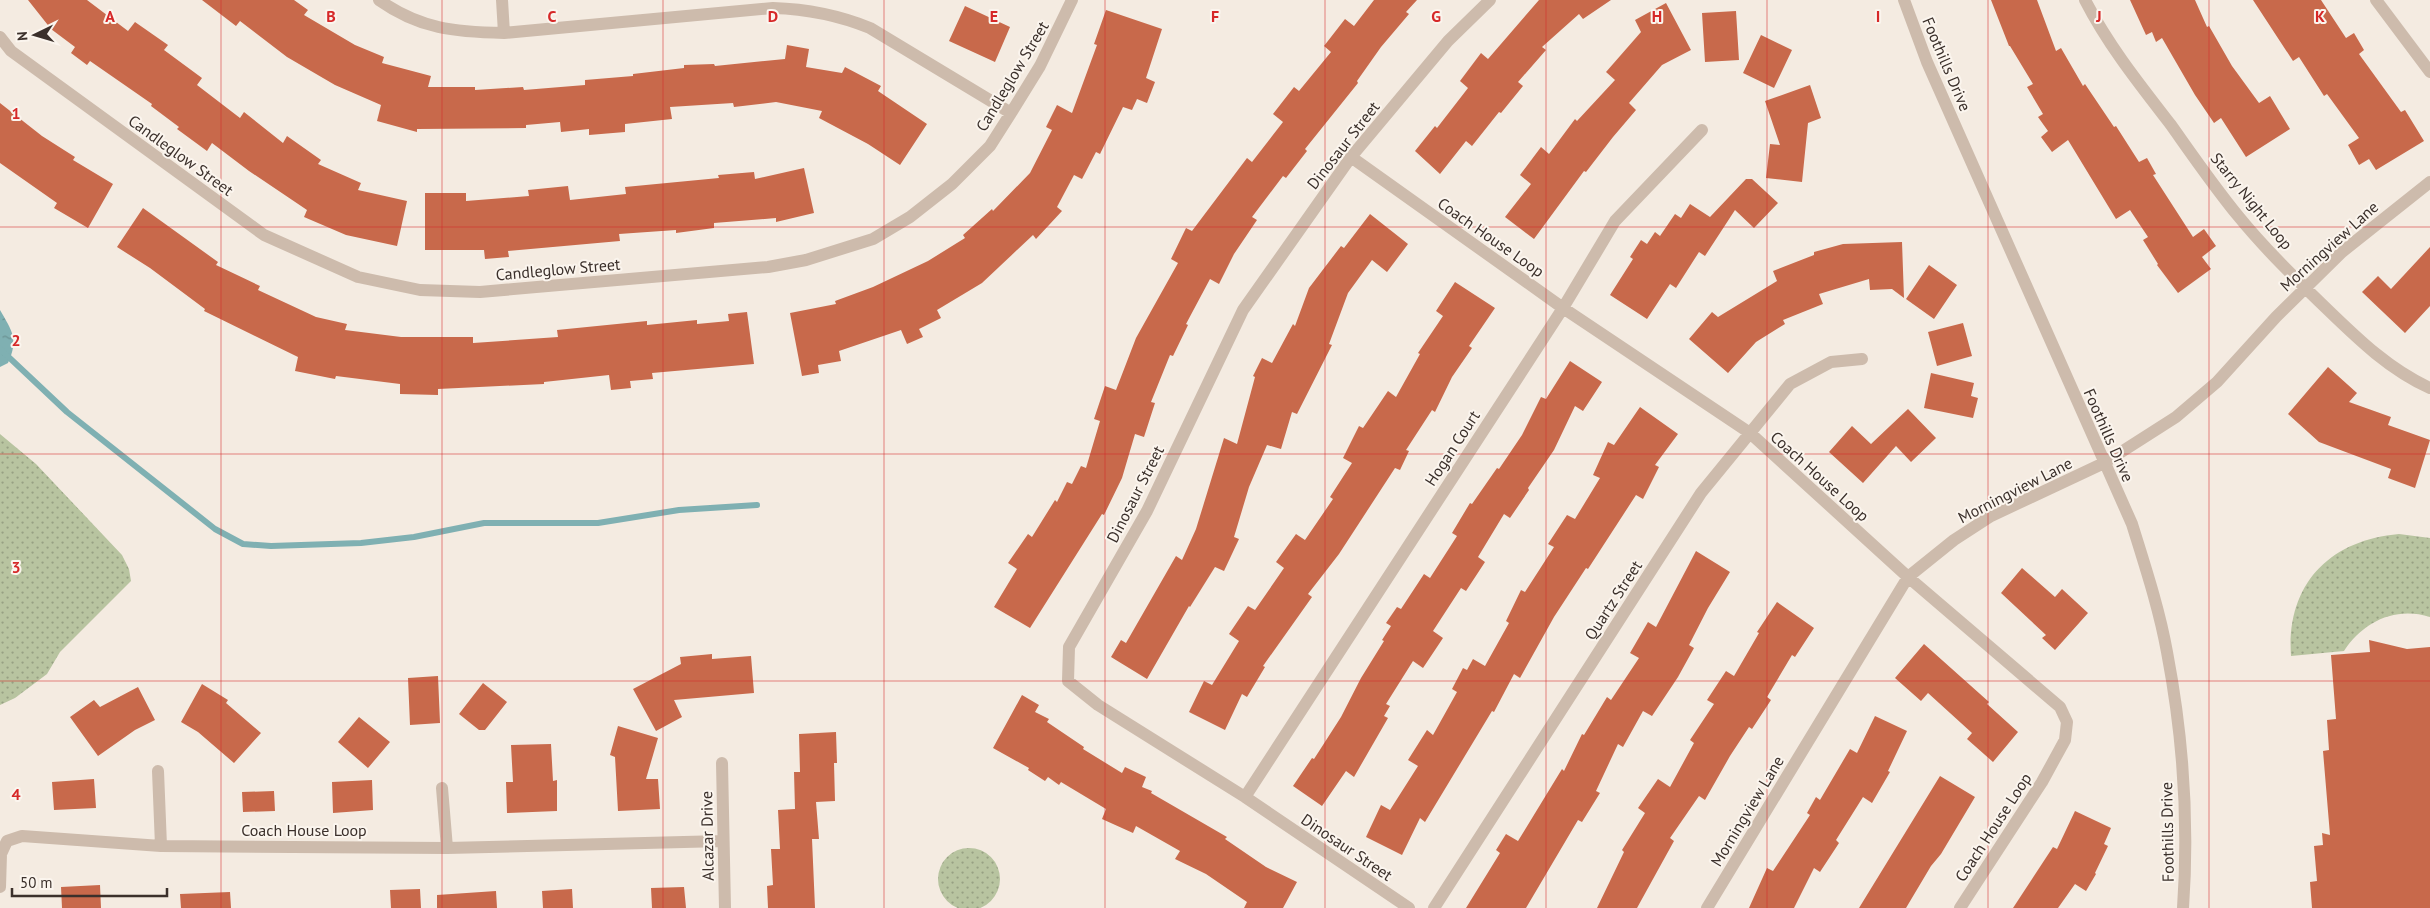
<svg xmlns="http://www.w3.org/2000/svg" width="2430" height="908" font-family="'PT Sans',sans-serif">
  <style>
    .park { fill: url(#park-dots) }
    .water { fill: url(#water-ripples) }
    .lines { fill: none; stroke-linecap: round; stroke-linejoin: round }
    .stream { stroke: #7fb0b2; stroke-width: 6 }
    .building { fill: #c8694b }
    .minor { stroke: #cdbbac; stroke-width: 12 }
    .grid { fill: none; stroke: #d62828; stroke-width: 1; stroke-opacity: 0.55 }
    .labels { text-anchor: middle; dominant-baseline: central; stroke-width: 4; stroke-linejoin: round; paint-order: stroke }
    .street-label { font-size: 16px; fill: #3b302b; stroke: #fbf5ee }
    .grid-label { font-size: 16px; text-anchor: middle; font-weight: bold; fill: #d62828; stroke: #fbf5ee; stroke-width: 4; stroke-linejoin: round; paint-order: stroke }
  </style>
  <defs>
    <pattern id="park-dots" width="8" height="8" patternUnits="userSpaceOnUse" patternTransform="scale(1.25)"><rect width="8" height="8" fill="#b8c4a0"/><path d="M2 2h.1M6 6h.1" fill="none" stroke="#97a083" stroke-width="1.8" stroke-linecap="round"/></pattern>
    <pattern id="water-ripples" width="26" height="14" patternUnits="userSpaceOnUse" patternTransform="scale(1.25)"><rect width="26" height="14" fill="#7fb0b2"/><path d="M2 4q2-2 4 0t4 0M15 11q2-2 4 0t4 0" fill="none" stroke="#699091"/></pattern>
  </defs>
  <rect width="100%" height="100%" fill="#f4ebe1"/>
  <path class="park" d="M0 434 36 464 122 555 129 569 131 581 60 652 47 674 15 698 0 705Z
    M2399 534 2430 538V617C2395 606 2363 622 2344 651L2291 656C2286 585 2329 540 2399 534Z
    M938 879a31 31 0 1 1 62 0a31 31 0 1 1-62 0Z"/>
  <path class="water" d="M0 310C12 331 19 339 8 363L0 367Z"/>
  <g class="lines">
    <path class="stream" d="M0 349 67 412 215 529 243 544 271 546 361 543 414 537 484 523H598L679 510 757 505"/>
  </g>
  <path class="building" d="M28 0H87L128 31 135 22 168 45 164 50 202 78 197 85 240 118 244 112 283 143 287 136 321 160 318 164 361 183 358 190 407 201 397 246 346 235 304 217 307 210 249 171 212 143 207 151 177 129 179 127 151 106 152 104 90 61 87 65 71 53 75 47 51 29Z
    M202 0H294L308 10 304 15 355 45 384 57 382 63 431 76 428 87H475V90L523 87 524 90 585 85V80L633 76V74L684 68V65L714 64 715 66 785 59 787 45 809 49 806 67 842 73 845 67 881 86 878 91 927 124 900 165 868 144 819 118 822 111 776 102 734 107 733 103 670 107 672 119 625 124V132L589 135V129L561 132 560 122 526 125V128L417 129V132L377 121 381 105 335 85 287 57 240 21 236 26Z
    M1374 0H1417L1406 12 1409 14 1381 47 1357 81 1358 83 1305 149 1307 151 1286 178 1283 176 1252 217 1257 220 1234 254 1219 284 1210 279 1186 324 1188 325 1173 356 1170 355 1151 402 1155 403 1144 437 1135 434 1122 478 1104 515 1102 514 1030 628 994 607 1017 569 1008 563 1028 534 1032 537 1055 500 1057 502 1067 482 1072 484 1081 466 1086 468 1100 421 1094 419 1105 386 1116 390 1136 338 1178 263 1171 259 1186 228 1192 231 1247 158 1252 162 1283 122 1273 114 1294 87 1299 91 1331 52 1324 46 1345 19 1354 26Z
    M1539 0H1611L1583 19 1579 14 1542 47 1546 50 1518 82 1523 86 1501 113 1499 112 1472 146 1466 141 1440 174 1415 151 1435 126 1437 128 1468 88 1460 81 1481 53 1488 59Z
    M1991 0H2037L2056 51 2061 48 2083 86 2085 84 2114 127 2116 126 2139 162 2147 158 2156 174 2153 175 2193 237 2204 229 2216 246 2202 257 2211 269 2178 293 2157 265 2158 264 2143 240 2148 237 2130 210 2116 219 2068 140 2052 152 2041 137 2048 131 2038 117 2043 114 2027 87 2033 84 2010 46H2009Z
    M2130 0H2195L2207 27 2209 26 2232 66 2259 103 2270 96 2290 129 2246 157 2221 118 2214 123 2195 95 2162 38 2156 42 2152 32 2146 35Z
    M2253 0H2321L2346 38 2354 33 2364 50 2359 54 2401 112 2405 110 2424 141 2376 170 2369 159 2359 165 2348 145 2359 138 2327 94 2324 96 2299 57 2293 61Z
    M1666 3 1691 50 1662 65 1629 103 1636 110 1613 137 1586 172 1584 171 1534 239 1505 217 1531 184 1520 175 1541 147 1549 154 1575 119 1577 121 1615 80 1606 72 1641 32 1635 20Z
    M965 6 1010 27 995 62 949 41Z
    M1106 10 1162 29 1146 78 1155 82 1147 103 1137 99 1132 110 1123 107 1100 154 1096 152 1082 179 1074 175 1057 207 1062 211 1036 239 1033 235 982 283 937 310 941 318 919 329 923 337 907 344 901 330 839 351 841 361 818 365 819 373 802 376 790 313 836 304 835 301 873 287 928 261 965 238 963 235 992 209 993 211 1030 173 1052 130 1046 127 1057 105 1072 113 1097 45 1094 44Z
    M1736 11 1739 60 1705 62 1702 13Z
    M1761 35 1792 50 1774 88 1743 73Z
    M1810 85 1821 118 1808 123 1802 182 1766 178 1770 144 1780 145 1765 101Z
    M0 103 42 136 75 157 73 160 113 184 88 228 54 208 57 203 0 163Z
    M804 168 814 213 776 222V218L714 223V228L676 233V230L619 234 620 241 508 251 509 257 485 259 484 250H425V193H466V201L529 196 528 190 568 186 570 200 626 194 625 187 719 178 718 175 754 172 755 179Z
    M1746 179H1752L1778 203 1754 228 1735 210 1705 256 1699 252 1676 288 1670 284 1647 319 1610 295 1633 259 1630 257 1641 240 1647 244 1655 232 1660 236 1675 214 1681 218 1690 204 1710 217Z
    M143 208 218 262 216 265 260 286 258 290 316 317 347 324 345 330 401 337H473V343L558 337 557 330 647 321V325L697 320V324L729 321 728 314 747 312 754 364 652 373 653 379 630 381 631 388 611 390 609 375 544 382V384L438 389V395L400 394V384L336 376 335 379 295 371 298 357 204 311 205 309 150 268 117 247Z
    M1370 214 1408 244 1387 272 1372 260 1348 293 1329 344 1332 345 1297 414 1292 412 1281 449 1267 445 1249 487 1234 537 1239 539 1224 571 1215 567 1190 607 1189 606 1147 679 1111 657 1121 640 1126 643 1176 556 1182 560 1196 529 1224 438 1237 444 1255 377 1253 376 1262 358 1272 363 1293 324 1295 326 1309 288 1341 246 1344 248Z
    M1902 242 1904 298 1892 289 1870 290 1869 279 1819 294 1823 304 1783 320 1785 324 1756 342 1728 373 1689 339 1712 312 1718 317 1777 281 1773 271 1814 255V252L1843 244Z
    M2430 247V306L2405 333 2362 292 2378 276 2391 289Z
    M1929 265 1957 285 1934 319 1906 299Z
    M1455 282 1495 308 1469 346 1472 348 1452 377 1435 412 1432 410 1406 450 1409 451 1400 470 1395 468 1339 554 1308 594 1312 597 1263 666 1265 667 1247 697 1242 694 1225 730 1189 712 1204 681 1212 685 1239 641 1229 634 1248 606 1255 610 1284 568 1276 562 1296 534 1305 540 1333 499 1330 497 1352 463 1343 458 1359 426 1363 428 1388 391 1396 397 1420 354 1418 353 1443 316 1436 311Z
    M1963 323 1972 356 1937 366 1928 332Z
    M1570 361 1602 382 1583 411 1575 406 1554 450 1528 488 1529 490 1510 518 1504 514 1478 557 1485 562 1466 591 1461 588 1433 631 1443 638 1423 668 1413 661 1386 704 1390 706 1384 716 1388 718 1354 777 1346 771 1322 806 1293 786 1312 758 1314 759 1341 717 1361 678 1384 641 1382 640 1391 626 1386 623 1397 607 1401 609 1424 574 1430 578 1457 536 1452 533 1470 503 1472 504 1497 468 1499 469 1522 435 1541 397 1546 399Z
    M2328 367 2357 393 2349 402 2391 417 2388 425 2430 440 2415 488 2388 478 2391 469 2319 442 2288 414Z
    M1931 373 1974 383 1971 396 1978 398 1973 418 1924 408Z
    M1640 407 1678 434 1655 465 1659 467 1643 499 1636 495 1588 569 1586 568 1554 617 1520 678 1514 674 1494 712 1492 711 1425 822 1420 818 1402 855 1366 837 1381 805 1390 810 1418 766 1408 760 1427 730 1433 735 1457 692 1452 689 1463 668 1467 670 1473 659 1485 666 1509 623 1506 621 1521 590 1525 592 1554 547 1548 544 1567 515 1575 519 1600 478 1593 475 1608 442 1614 445Z
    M1908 409 1936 438 1911 462 1896 446 1863 483 1829 452 1852 426 1871 444Z
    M1696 551 1730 572 1708 608 1689 645 1694 648 1678 677 1652 716 1643 711 1623 747 1618 744 1596 791 1600 793 1582 822 1578 820 1526 908H1466L1500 853 1496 850 1506 834 1518 841 1562 769 1564 771 1582 734 1584 735 1607 697 1611 700 1639 658 1630 653 1648 622 1656 627Z
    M2022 568 2055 597 2062 589 2088 613 2055 650 2042 638 2046 635 2001 593Z
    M1777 602 1814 628 1795 657 1792 655 1767 697 1771 700 1752 729 1749 727 1730 756 1705 800 1699 796 1670 838 1674 841 1637 908H1597L1624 852 1622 850 1645 813 1638 808 1658 779 1670 787 1694 743 1690 740 1714 704 1707 700 1726 671 1734 676 1759 633 1757 632Z
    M2369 640 2407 649 2430 647V908H2312L2310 882 2317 881 2314 846 2323 845 2322 833 2330 835 2323 751 2329 750 2327 720 2336 719 2331 655 2370 652Z
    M1924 644 1989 702 1987 704 2018 732 1993 762 1967 739 1972 733 1928 693 1921 701 1895 678Z
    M712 654V659L751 656 754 693 674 700 682 717 656 731 633 689 681 664 680 657Z
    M438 676 440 723 410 725 408 678Z
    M483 683 507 702 485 730H479L459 714Z
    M202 684 228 700 226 703 261 733 234 763 198 732 181 722Z
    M138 687 155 720 135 730 98 756 70 717 94 700 100 707Z
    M1022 695 1039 705 1035 712 1049 719 1047 722 1084 747 1083 749 1122 773 1125 767 1146 777 1142 787 1152 791 1151 793 1227 837 1225 839 1266 867 1297 882 1283 908H1244L1247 902 1206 874 1175 859 1180 851 1136 826 1133 833 1102 819 1106 809 1061 782 1059 785 1048 777 1045 781 1028 770 1029 768 993 748Z
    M1875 716 1907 731 1888 771 1890 772 1872 803 1863 797 1836 840 1839 843 1820 872 1814 868 1794 908H1749L1767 868 1773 871 1810 815 1807 813 1816 797 1820 800 1850 749 1857 753Z
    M359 717 390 742 368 768 338 742Z
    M618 726 658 738 646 779H658L660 809 618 811 615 757 610 755Z
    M836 732 837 763H834L835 801 816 802 819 839H812L815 908H768L767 886 773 885 771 849H780L778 810 795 809 794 772H800L799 734Z
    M551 744 553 781 557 780V811L507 813 506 782H513L511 745Z
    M1940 776 1975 797 1941 854 1931 866 1906 908H1859Z
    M94 779 96 808 54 810 52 782Z
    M372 780 373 810 333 813 332 782Z
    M274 791 275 811 243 812 242 792Z
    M2075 811 2111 828 2104 844 2108 846 2095 873 2096 874 2086 891 2075 884 2058 908H2013L2053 847 2057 849Z
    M100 885 101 908H62L61 887Z
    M684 887 686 908H652L651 888Z
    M420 889 421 908H391L390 890Z
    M572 889 573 908H543L542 891Z
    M496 891 497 908H437V895Z
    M230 892 231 908H181L180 894Z"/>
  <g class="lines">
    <path class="minor" d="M379 0C420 29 455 32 504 33L773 8C808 9 838 15 870 28L1011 113
      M502 0 504 33
      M1904 0 1927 62 2132 524C2145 566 2159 608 2167 652 2183 736 2189 823 2183 908
      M2085 0C2108 45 2140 85 2171 125 2193 156 2215 188 2239 217 2266 250 2297 280 2328 310 2359 340 2390 370 2430 388
      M2376 0 2430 72
      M0 37 11 51 264 235 358 277 420 290 480 292 768 267 806 260 873 239 910 217 952 184 990 146 1011 113 1040 66 1072 0
      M1351 157 1563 308 1750 433 1908 577 2060 707 2067 722 2065 740 2042 782 1960 908
      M722 763 725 908
      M158 771 161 846
      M442 788 447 848
      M1245 797 1563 308 1615 221 1702 130
      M0 887 1 854 7 841 22 836 161 846 447 848 723 841
      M1409 908 1245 797 1098 705 1068 681 1069 647 1147 511 1243 310 1351 157 1448 41 1490 0
      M1434 908 1701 493 1790 384 1831 362 1862 359
      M1707 908 1908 577 1954 540 1991 516 2104 463 2176 417 2217 382 2276 317 2342 252 2430 182"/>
  </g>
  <path class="grid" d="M221 0V908M442 0V908M663 0V908M884 0V908M1105 0V908M1325 0V908M1546 0V908M1767 0V908M1988 0V908M2209 0V908M0 227H2430M0 454H2430M0 681H2430"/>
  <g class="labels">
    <g class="street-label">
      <text transform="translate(1947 64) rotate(67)">Foothills Drive</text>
      <text transform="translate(1012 76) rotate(-59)">Candleglow Street</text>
      <text transform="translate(1343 145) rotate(-52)">Dinosaur Street</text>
      <text transform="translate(181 155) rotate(36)">Candleglow Street</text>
      <text transform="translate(2252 201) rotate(51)">Starry Night Loop</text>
      <text transform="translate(1491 237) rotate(35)">Coach House Loop</text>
      <text transform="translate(2329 246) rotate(-42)">Morningview Lane</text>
      <text transform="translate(558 269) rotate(-5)">Candleglow Street</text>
      <text transform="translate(2109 435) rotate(66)">Foothills Drive</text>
      <text transform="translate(1452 448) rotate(-57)">Hogan Court</text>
      <text transform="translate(1820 476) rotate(42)">Coach House Loop</text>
      <text transform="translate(2015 490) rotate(-27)">Morningview Lane</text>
      <text transform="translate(1135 494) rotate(-63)">Dinosaur Street</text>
      <text transform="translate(1613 600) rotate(-57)">Quartz Street</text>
      <text transform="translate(1747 811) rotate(-59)">Morningview Lane</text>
      <text transform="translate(1993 827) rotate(-57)">Coach House Loop</text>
      <text x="304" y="830">Coach House Loop</text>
      <text transform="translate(2167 832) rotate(-91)">Foothills Drive</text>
      <text transform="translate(707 836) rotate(-91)">Alcazar Drive</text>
      <text transform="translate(1347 847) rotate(34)">Dinosaur Street</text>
    </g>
  </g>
  <g class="grid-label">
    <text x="110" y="22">A</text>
    <text x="331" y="22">B</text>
    <text x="552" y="22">C</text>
    <text x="773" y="22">D</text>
    <text x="994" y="22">E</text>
    <text x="1215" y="22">F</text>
    <text x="1436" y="22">G</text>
    <text x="1657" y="22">H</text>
    <text x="1878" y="22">I</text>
    <text x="2099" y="22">J</text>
    <text x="2320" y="22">K</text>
    <text x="16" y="119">1</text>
    <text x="16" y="346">2</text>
    <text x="16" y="573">3</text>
    <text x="16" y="800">4</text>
  </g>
  <g transform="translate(35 35) rotate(265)" stroke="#fbf5ee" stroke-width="4" paint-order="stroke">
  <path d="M0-4L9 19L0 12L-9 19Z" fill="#3b302b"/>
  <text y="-8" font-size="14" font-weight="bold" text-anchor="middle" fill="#3b302b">N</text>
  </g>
  <path d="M12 888v8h155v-8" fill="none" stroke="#3b302b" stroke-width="2.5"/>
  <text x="20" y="888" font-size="15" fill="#3b302b" stroke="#fbf5ee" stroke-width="4" paint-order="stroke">50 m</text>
</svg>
